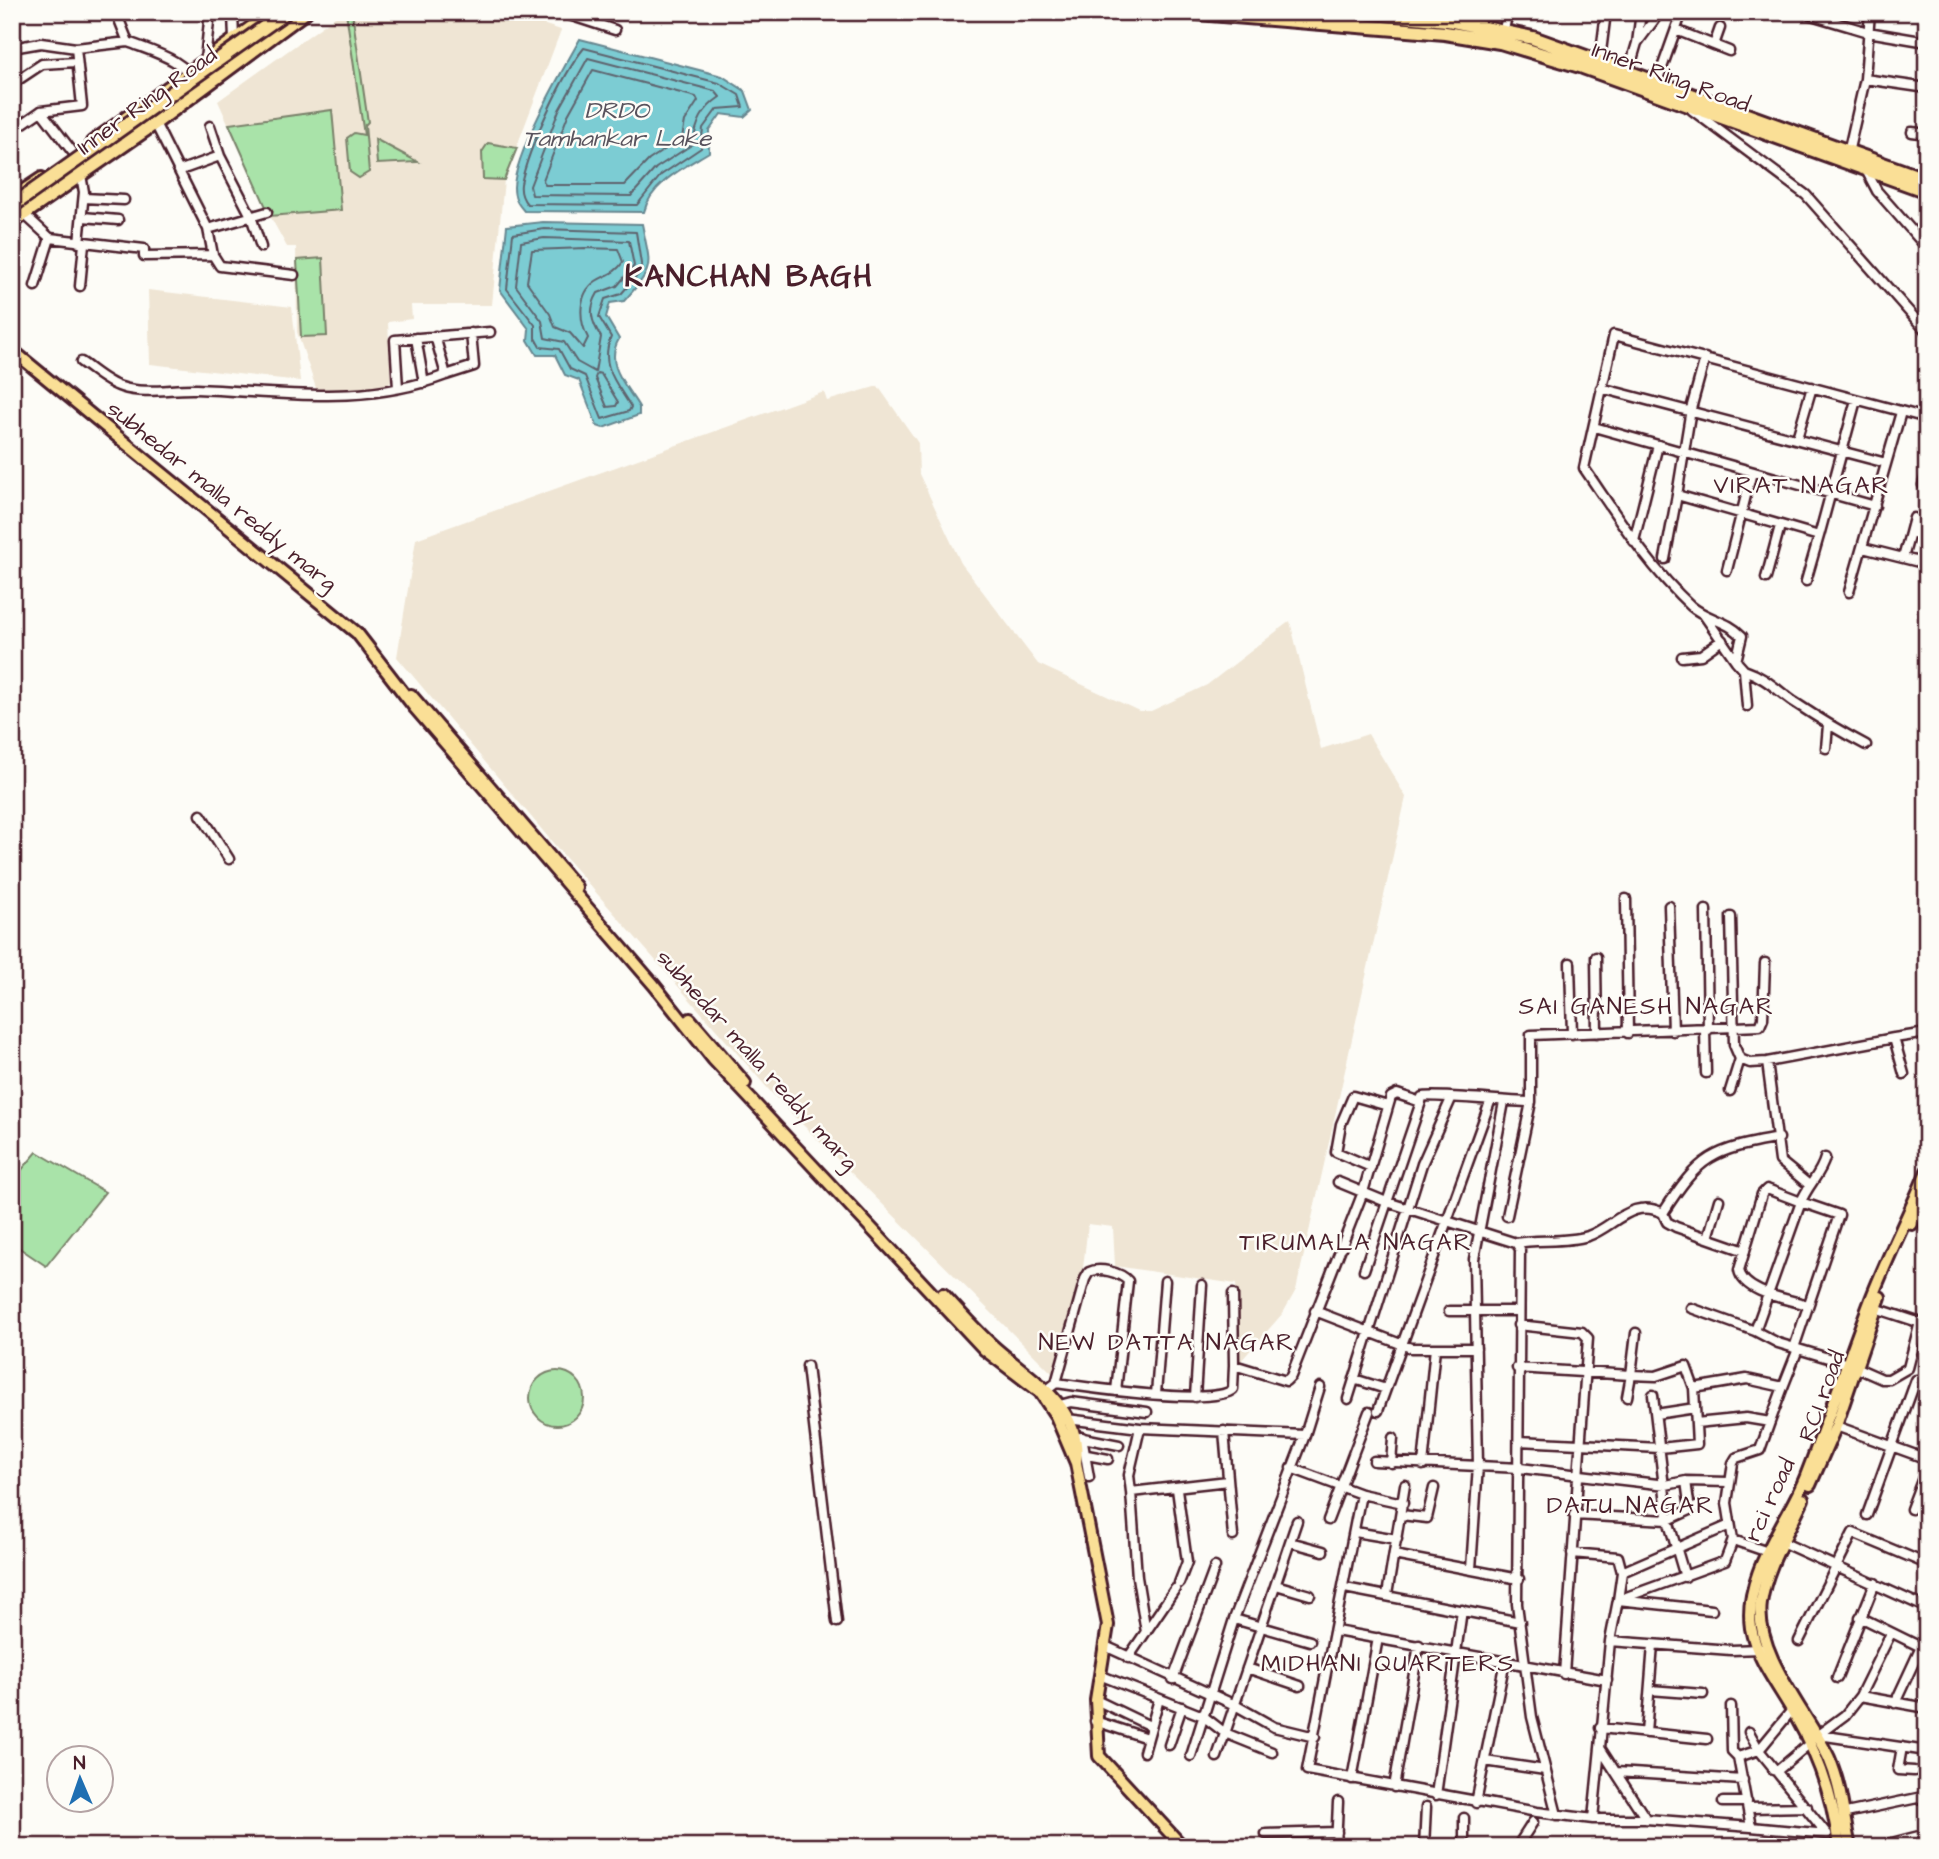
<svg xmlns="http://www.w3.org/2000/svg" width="1939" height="1859" font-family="'Architects Daughter',sans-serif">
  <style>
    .built { fill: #efe5d4 }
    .green { fill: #a9e3a9; stroke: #7a816a; stroke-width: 2 }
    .water { fill: #7bccd3; stroke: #678790; stroke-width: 2 }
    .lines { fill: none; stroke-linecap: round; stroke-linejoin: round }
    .shore { stroke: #5e646e; stroke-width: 2 }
    .minor-casing { stroke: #4a1f2b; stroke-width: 13 }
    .major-casing { stroke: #4a1f2b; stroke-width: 16 }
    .highway-casing { stroke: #4a1f2b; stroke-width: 18 }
    .minor { stroke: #fdfcf7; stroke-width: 8 }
    .major { stroke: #fadf96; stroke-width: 10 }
    .highway { stroke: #fadf96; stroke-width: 12 }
    .highway-bridge-casing { stroke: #4a1f2b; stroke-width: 18; stroke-linecap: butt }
    .highway-bridge { stroke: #fadf96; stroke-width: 12 }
    .labels { text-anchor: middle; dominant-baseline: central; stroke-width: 5; stroke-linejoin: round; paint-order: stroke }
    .street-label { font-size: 23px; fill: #4a1f2b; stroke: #fdfcf7 }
    .water-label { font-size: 24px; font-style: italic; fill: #59535d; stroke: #fdfcf7 }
    .neighbourhood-label { font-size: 24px; letter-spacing: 2px; fill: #4a1f2b; stroke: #fdfcf7 }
    .district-label { font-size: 30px; font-weight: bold; letter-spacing: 2px; fill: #4a1f2b; stroke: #fdfcf7 }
  </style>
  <rect width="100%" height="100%" fill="#fdfcf7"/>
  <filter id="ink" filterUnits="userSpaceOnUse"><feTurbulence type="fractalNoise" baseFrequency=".0143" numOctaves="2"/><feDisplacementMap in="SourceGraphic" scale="14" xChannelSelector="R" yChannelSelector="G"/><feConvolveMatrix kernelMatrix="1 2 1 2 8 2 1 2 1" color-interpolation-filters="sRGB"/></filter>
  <g filter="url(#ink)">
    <path class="built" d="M342 12H505L561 30 504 180 492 305H411L412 319 388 322 391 382 387 386 324 394 317 391 297 332 296 247H287L270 216 218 101Z
      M148 290 292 307 300 381 150 364Z
      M878 386 918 443 919 474 961 563 1038 664 1139 711H1151L1207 685 1290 621 1321 749 1368 734 1406 797 1296 1290 1283 1313 1240 1362 1236 1284 1115 1266 1113 1227 1088 1224 1083 1268 1054 1375 787 1109 788 1101 784 1097 777 1099 564 856 397 657 416 539 824 392 827 401Z"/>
    <path class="green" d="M346 12H352L368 122 365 125 369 172 359 178 350 172 347 138 354 133 364 135Z
      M332 110 341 210 270 216 229 124Z
      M375 139 418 162 377 164Z
      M488 143 517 148 504 180 483 179 482 152Z
      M323 258 327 336 301 337 297 260Z
      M37 1152 105 1192 46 1266 12 1243V1181Z
      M530 1398a27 27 0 1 1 54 0a27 27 0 1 1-54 0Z"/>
    <path class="water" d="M580 39 722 76 745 91 752 110 744 117 721 114 709 131V152C685 167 651 183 644 212L524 211C517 203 514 198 514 187 515 152 562 71 580 39Z
      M543 222 642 224C651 269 655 266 624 301L610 303 606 317 619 339C604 364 626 385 639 407V415L603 428 597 426 579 380 565 375 555 355H537L528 340 529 329 500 290 507 226Z"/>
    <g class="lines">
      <path class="shore" d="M584 48 719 83 739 95 743 107 717 109 703 128 701 148 661 175 637 205 527 204C522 198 520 192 521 184 528 149 562 75 584 48Z
        M588 58 715 91 720 97C702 109 696 123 693 144L656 168 631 196 532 195 530 186 559 110Z
        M593 70 696 97 698 101 685 121 682 138 649 160 625 185H545L543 180 568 115Z
        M544 229 636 232 642 270 621 294 605 299 599 317 611 337C599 365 616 382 631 407L629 411 602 419 585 376 570 369 559 349 540 347 535 338V325L507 289 513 234Z
        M544 238 629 241 634 266 617 286 598 293C588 310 591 321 601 337L595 372 577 362 564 342 545 338 542 321 516 286 521 242Z
        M585 248 618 249 623 262C615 274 607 274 596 281 577 294 579 321 588 338L583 348 570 333 555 327 550 314 527 282 532 250Z
        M597 373 601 374 618 402 616 406 607 407 595 378Z"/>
      <defs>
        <path id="minor" d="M116 12 128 42C159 54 183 59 201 88
          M233 12 234 40
          M560 12 615 30
          M1801 12 1868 32 1927 42
          M1504 29 1508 12
          M1676 30 1729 51
          M1637 43 1641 12
          M1714 45 1720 28
          M12 48 41 43 76 48 82 106 41 111 12 131
          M76 48 128 42
          M205 60 210 12
          M1600 60 1606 12
          M1629 70 1637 43 1660 12
          M1865 79 1927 88
          M1657 82 1682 12
          M12 84 42 64 76 62
          M1692 110 1806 195 1927 332
          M41 111 75 155
          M155 123 208 229 213 255 220 266 294 275
          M1912 132 1927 134
          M1848 153 1865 79 1870 12
          M220 156 251 216 261 247
          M181 170 220 156 210 126
          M1867 172 1877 191 1927 248
          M84 198 124 200
          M24 214 50 238 144 249V256L213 255
          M83 217 118 220
          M208 229 267 212
          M79 243 84 192 81 175
          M12 264 16 262
          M35 286 50 238
          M80 286 84 244
          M416 338 424 383
          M1705 358 1691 409 1677 495 1819 536 1806 581
          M81 362C93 370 107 383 121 387 145 395 172 388 196 389 284 392 361 407 446 375L435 336
          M446 375 474 366 471 333
          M398 388 395 340 490 332
          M1601 388 1886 463
          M1594 427 1875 506
          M1797 438 1812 387
          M1927 472 1923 485 1927 486
          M1910 533 1914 518
          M1819 536 1856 400
          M1634 541 1658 445
          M1863 548 1903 558 1910 533 1927 537
          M1903 558 1927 564
          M1665 559 1677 495
          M1727 570 1752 472
          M1766 578 1780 526
          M1849 592 1901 412
          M1704 615 1736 661
          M1682 657 1701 655 1722 640
          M1744 670C1765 677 1777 690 1794 702 1818 718 1841 732 1866 745
          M1747 706 1744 670 1736 661 1742 636C1727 620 1707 620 1691 606 1648 566 1617 516 1584 468L1614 335 1927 418
          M1826 748 1828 725
          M201 815 229 859
          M1626 899 1628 1033
          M1669 906 1673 1031
          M1706 910 1708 1030
          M1731 917 1734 1045 1740 1059 1750 1063 1767 1062 1894 1038
          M1596 957 1597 1033
          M1570 963 1572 1034
          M1705 1030 1706 1073
          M1767 1062 1780 1161 1808 1184
          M1904 1074 1894 1038 1927 1033
          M1730 1091 1740 1059
          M1371 1167 1336 1152 1341 1124 1353 1096 1388 1106
          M1338 1182 1384 1201 1516 1243 1520 1249 1517 1604 1532 1717 1557 1815
          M1507 1216 1531 1102V1035L1760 1026 1763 1019 1765 963
          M1708 1238 1719 1200
          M1516 1243C1539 1239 1565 1243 1588 1236 1614 1227 1632 1197 1663 1213
          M1745 1251 1676 1227 1667 1222 1663 1213C1700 1155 1712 1150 1779 1138
          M1364 1270 1421 1102
          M1233 1294 1234 1365
          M1808 1305C1788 1299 1743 1293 1739 1270L1762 1194 1767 1189 1801 1202 1755 1331 1778 1343 1848 1364 1882 1379H1889L1908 1368 1920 1322
          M1691 1308 1755 1331
          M1875 1308 1927 1325
          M1315 1311 1411 1348H1476
          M1449 1311H1518
          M1518 1325 1582 1332 1588 1338 1564 1674
          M1794 1348 1839 1215 1801 1202C1807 1186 1821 1174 1825 1158
          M807 1366 837 1622
          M1517 1368 1631 1375 1636 1333
          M1354 1379 1386 1389
          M1056 1383 1085 1279 1089 1272C1099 1267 1120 1272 1128 1281L1116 1391
          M1694 1388 1747 1379 1783 1387 1798 1349
          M1047 1390 1056 1383C1084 1387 1217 1407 1233 1389L1234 1365 1286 1381 1291 1376 1363 1192 1391 1097 1397 1094 1421 1102 1422 1097C1427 1094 1515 1102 1531 1102
          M1156 1394 1165 1281
          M1195 1397 1202 1285
          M1348 1399 1422 1164 1451 1099
          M1060 1405 1071 1402 1147 1412
          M1378 1411 1490 1102
          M1656 1414 1695 1408
          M1067 1419 1140 1428 1305 1435
          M1696 1423 1746 1418 1770 1422 1783 1387
          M1836 1426 1927 1459
          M1224 1431 1233 1536
          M1073 1436 1119 1445
          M1082 1437 1089 1477
          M1519 1441 1660 1448 1697 1444 1694 1388 1686 1366 1656 1376 1631 1375 1627 1397
          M1087 1455 1108 1459
          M1374 1461 1520 1468 1666 1485 1686 1481 1728 1482
          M1391 1463 1393 1438
          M1423 1465 1435 1348
          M1291 1468 1361 1494 1403 1503
          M1686 1481 1690 1510
          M1177 1489 1187 1562 1179 1583
          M1131 1492 1129 1475 1140 1428
          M1361 1494 1307 1770 1537 1812 1593 1819H1646L1751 1827 1738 1757 1759 1750 1792 1710
          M1911 1509 1927 1467
          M1401 1515 1427 1518 1434 1488
          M1574 1515 1668 1520 1653 1395
          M1867 1515 1916 1380
          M1328 1520 1369 1412
          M1355 1532 1397 1539
          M1733 1540 1768 1552
          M1290 1542 1323 1551
          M1784 1543 1927 1608
          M1572 1553 1618 1557 1622 1572 1618 1600 1712 1610
          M1394 1555 1519 1579
          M1471 1569 1478 1465 1474 1259 1504 1102
          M1622 1572 1730 1525
          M1685 1577 1668 1520 1701 1505
          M1276 1585 1310 1595
          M1345 1588 1520 1622
          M1387 1595 1405 1485
          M1860 1617 1927 1650
          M1234 1619 1310 1641
          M1336 1631 1607 1680
          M1146 1632 1137 1577 1131 1492 1228 1481
          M1610 1641 1731 1650 1761 1649
          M1799 1641 1853 1533 1927 1564
          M1105 1646 1235 1705 1274 1727 1315 1737
          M1128 1658 1175 1589
          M1247 1668 1300 1686
          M1102 1676 1203 1716 1225 1733 1272 1752
          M1837 1678 1875 1583
          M1173 1679 1215 1567
          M1650 1690 1703 1694
          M1860 1696 1927 1708
          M1096 1700 1150 1726
          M1895 1703 1921 1647
          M1731 1706 1732 1751 1738 1757
          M1095 1721 1147 1738
          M1600 1728 1707 1739
          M1749 1732 1759 1750 1827 1834
          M1646 1733 1653 1645
          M1818 1735 1845 1715 1860 1696 1891 1633
          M1819 1735 1927 1751
          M1169 1745 1182 1707
          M1902 1747 1898 1770 1914 1771
          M1144 1752 1159 1699
          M1191 1756 1234 1619 1305 1435 1320 1387
          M1217 1757 1297 1521
          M1485 1761 1545 1770
          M1773 1770 1777 1771 1809 1744
          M1616 1772 1743 1780
          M1352 1779 1378 1638
          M1394 1787 1419 1645
          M1436 1795 1462 1610
          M1723 1802H1747
          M1476 1803 1505 1661
          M1749 1808 1807 1807
          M1846 1813 1927 1796
          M1593 1819 1600 1748
          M1646 1819 1600 1748 1610 1641 1618 1600 1725 1561 1733 1540 1727 1503 1733 1463 1736 1458 1760 1450 1770 1422
          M1751 1827 1827 1834
          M1925 1833 1926 1796
          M1266 1834 1337 1832
          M1424 1846 1492 1847
          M1464 1846V1818
          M1336 1847 1338 1802
          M1424 1847 1426 1807
          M1517 1847 1533 1822
          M1876 1847 1927 1834"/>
        <path id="major" d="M92 142 272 12
          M12 198 42 178
          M12 350 357 633 415 708 654 985 713 1059 985 1350 1040 1392 1056 1416 1076 1463
          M411 695 576 887
          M690 1019 745 1083
          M1912 1224 1927 1192
          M943 1294C959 1311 975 1330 992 1345 1028 1378 1083 1405 1076 1463L1108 1625 1096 1700 1099 1756 1183 1847
          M1810 1485 1836 1426 1880 1297
          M1803 1499C1788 1533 1766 1567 1761 1603 1754 1653 1808 1714 1829 1758 1842 1788 1843 1816 1850 1847
          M1839 1847C1834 1801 1819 1757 1796 1717 1781 1689 1757 1661 1751 1628 1743 1574 1787 1524 1806 1476 1828 1420 1847 1363 1868 1307 1885 1261 1908 1217 1927 1171"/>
        <path id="highway" d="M1185 12 1445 33 1500 42 1583 67 1927 191
          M1361 12 1447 20 1533 38 1927 180
          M12 222 155 123 305 12"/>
      </defs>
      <use href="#minor" class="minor-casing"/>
      <use href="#major" class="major-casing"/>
      <use href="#highway" class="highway-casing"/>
      <use href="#minor" class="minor"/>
      <use href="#major" class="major"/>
      <use href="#highway" class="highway"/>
      <defs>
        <path id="highway-bridge" d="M12 206 286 12"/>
      </defs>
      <use href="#highway-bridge" class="highway-bridge-casing"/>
      <use href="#highway-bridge" class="highway-bridge"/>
    </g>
  </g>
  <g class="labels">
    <g class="street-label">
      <text transform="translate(1671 77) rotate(20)">Inner Ring Road</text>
      <text transform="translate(147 101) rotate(-36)">Inner Ring Road</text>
      <text transform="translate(222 496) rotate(39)">subhedar malla reddy marg</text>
      <text transform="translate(757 1060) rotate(48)">subhedar malla reddy marg</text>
      <text transform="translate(1822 1396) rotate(-70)">RCI road</text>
      <text transform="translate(1770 1500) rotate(-65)">rci road</text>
    </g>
    <g class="water-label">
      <text x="617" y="111">DRDO<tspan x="617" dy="28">Tamhankar Lake</tspan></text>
    </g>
    <g class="neighbourhood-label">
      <text x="1802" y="486">VIRAT NAGAR</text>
      <text x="1647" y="1007">SAI GANESH NAGAR</text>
      <text x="1356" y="1243">TIRUMALA NAGAR</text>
      <text x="1167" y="1343">NEW DATTA NAGAR</text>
      <text x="1631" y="1506">DATU NAGAR</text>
      <text x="1388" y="1664">MIDHANI QUARTERS</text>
    </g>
    <g class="district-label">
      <text x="749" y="277">KANCHAN BAGH</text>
    </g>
  </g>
  <rect width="1939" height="1859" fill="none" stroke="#fdfcf7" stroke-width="42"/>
  <rect x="21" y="21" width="1897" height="1817" fill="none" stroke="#4a1f2b" stroke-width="2.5" filter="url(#ink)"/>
  <g transform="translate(80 1779) rotate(358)"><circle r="33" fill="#fdfcf7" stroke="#b5a4a5" stroke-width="2"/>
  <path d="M0-5L12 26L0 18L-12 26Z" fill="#1f6fb2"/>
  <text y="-10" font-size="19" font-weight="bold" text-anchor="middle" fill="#4a1f2b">N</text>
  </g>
</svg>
